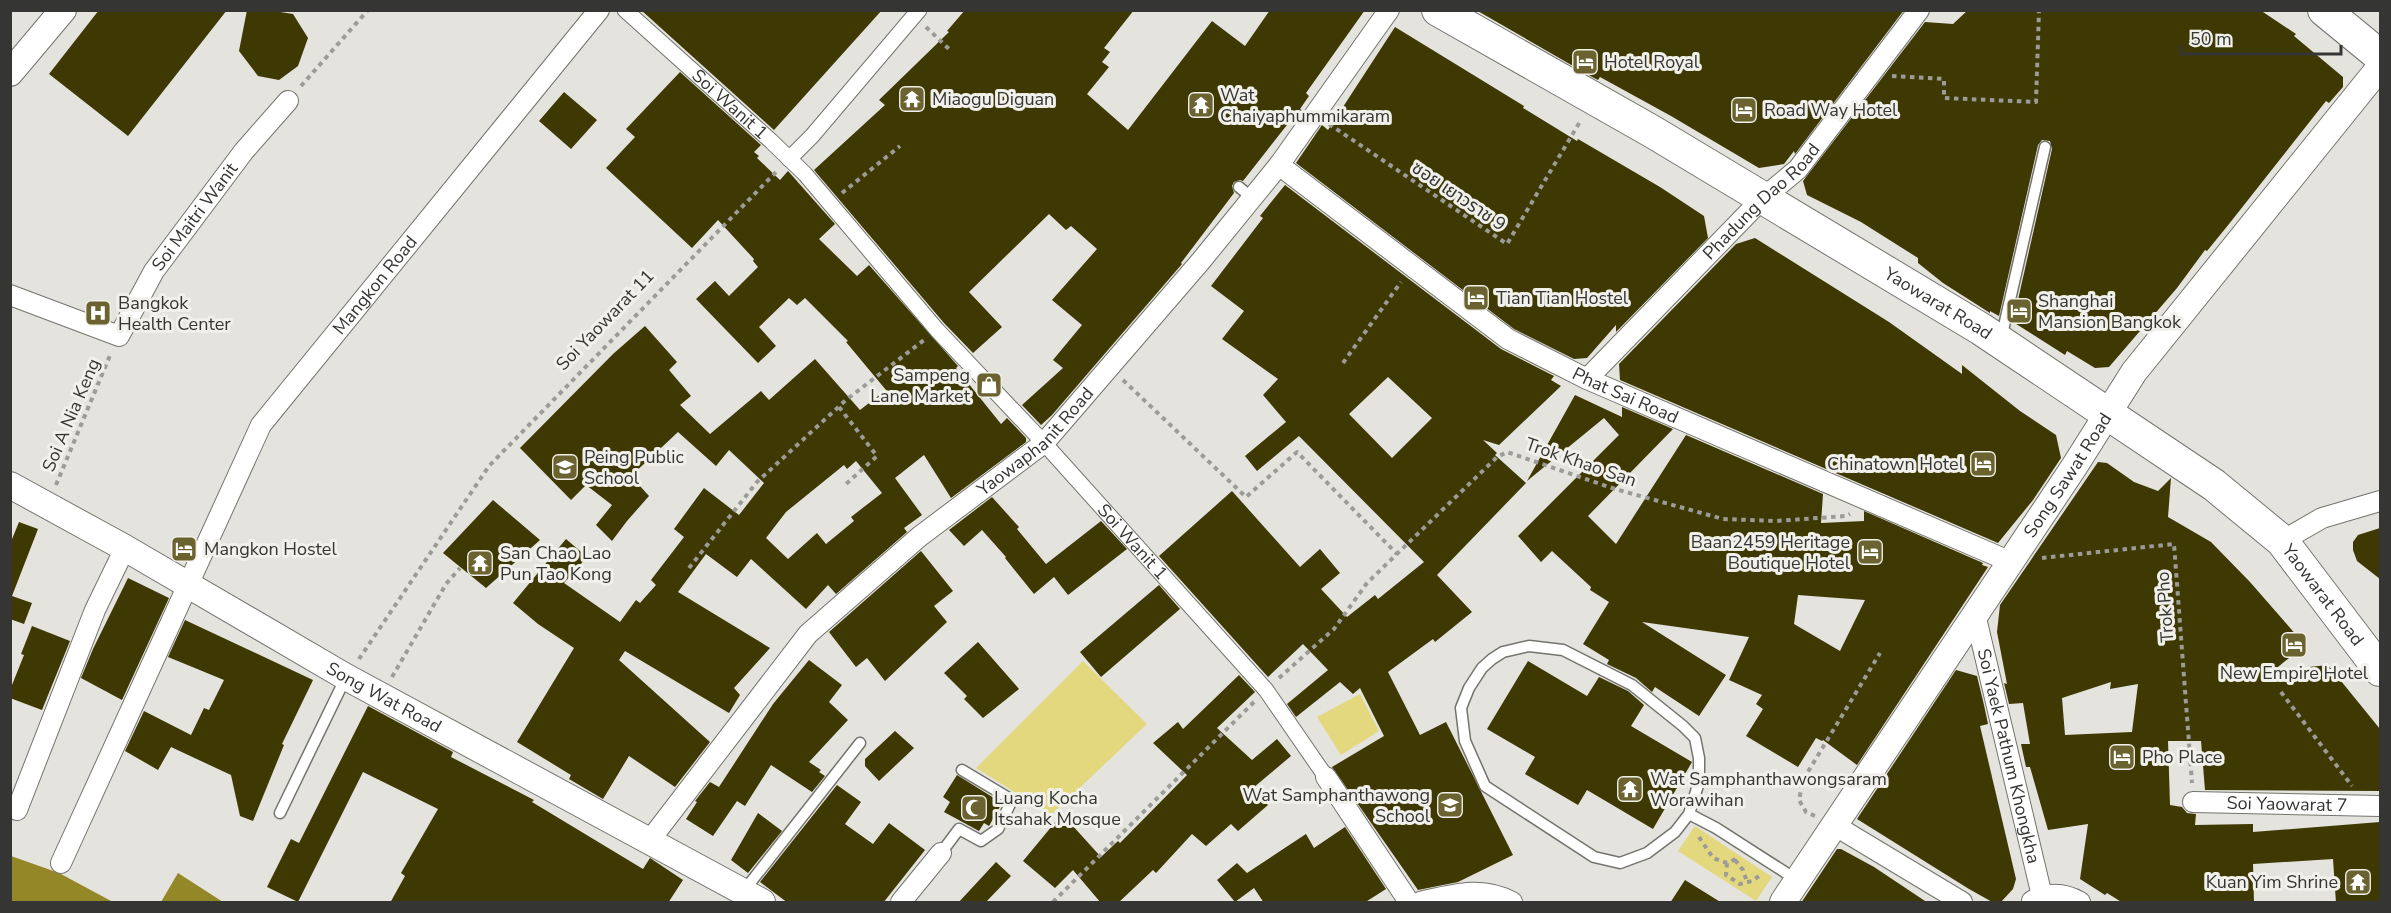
<svg xmlns="http://www.w3.org/2000/svg" width="2391" height="913" font-family="'Nunito Sans','Noto Sans Thai',sans-serif">
  <style>
    .green { fill: #e4d87f }
    .water { fill: #948728 }
    .building { fill: #3e3803; fill-rule: evenodd }
    .lines { fill: none; stroke-linecap: round; stroke-linejoin: round }
    .service-casing { stroke: #74746e; stroke-width: 13 }
    .pedestrian-casing { stroke: #74746e; stroke-width: 17 }
    .minor-casing { stroke: #74746e; stroke-width: 22 }
    .tertiary-casing { stroke: #74746e; stroke-width: 28 }
    .primary-casing { stroke: #74746e; stroke-width: 34 }
    .path { stroke: #9c9b97; stroke-width: 4; stroke-dasharray: 4.5 4.5; stroke-linecap: butt }
    .service { stroke: #fff; stroke-width: 10 }
    .pedestrian { stroke: #fff; stroke-width: 15 }
    .minor { stroke: #fff; stroke-width: 20 }
    .tertiary { stroke: #fff; stroke-width: 26 }
    .primary { stroke: #fff; stroke-width: 32 }
    .labels { text-anchor: middle; dominant-baseline: central; stroke-width: 6; stroke-linejoin: round; paint-order: stroke }
    .poi-label { font-size: 18px; fill: #353533; stroke: #f1f0ea; text-anchor: start }
    .street-label { font-size: 18px; fill: #353533; stroke: #f1f0ea }
  </style>
  <rect width="100%" height="100%" fill="#e4e3dd"/>
  <path class="green" d="M1083 661 1147 724 1051 815 976 768Z
    M1360 694 1379 731 1341 755 1317 717Z
    M1695 826 1772 877 1756 901 1678 851Z"/>
  <path class="water" d="M11 856 59 873 113 902H11Z
    M178 873 223 902H161Z"/>
  <path class="building" d="M99 10H227L128 136 49 74Z
    M247 10H268L293 14 308 38 298 66 279 80 258 76 239 51Z
    M641 10H882L774 130Z
    M965 10H1134L1104 48 1110 52 1102 62 1109 67 1087 94 1128 130 1212 21 1245 46 1270 10H1365L1306 93 1309 96 1300 109 1303 111 1294 123V116L1243 181 1240 180 1234 182 1232 186 1234 193 1181 263 1182 264 1052 415 1041 425 1022 405 1063 368 1053 360 1082 325 1052 300 1097 249 1071 226 1066 230 1049 214 969 292 1002 327 973 353 944 323 814 170 885 105 879 100 949 32 947 31Z
    M1476 10H1904L1795 154 1794 151 1784 164 1759 168 1671 116 1600 77 1598 80 1594 78Z
    M1968 10H2260L2296 34 2294 36 2343 77V87L2329 103 2326 101 2229 224 2207 251 2205 250 2177 288 2109 367 2095 368 2067 351 2065 355 2013 322 2052 149 2050 141 2042 140 2038 145 1999 316 1990 311V313L1943 283 1918 263V258L1861 222 1807 195 1803 181 1925 22 1953 24Z
    M1395 27 1524 106 1523 108 1577 141 1578 139 1660 187 1704 216 1708 238 1616 332V325L1587 358 1574 359 1514 329 1296 163 1322 125 1328 130Z
    M680 72 761 145 754 152 759 156 757 158 780 180 788 171 835 224 819 239 857 276 869 265 958 366 956 368 1001 424 1007 418 1026 438V442L951 498 924 455 895 478 922 515 904 528 907 532 836 594 828 585 806 609 751 559 737 577 706 554 678 592 770 648 734 688 740 695 729 713 625 651 619 660 710 742 675 787 629 756 603 799 569 779 571 775 517 742 574 648 538 624 513 603 566 539 587 557 564 583 620 622 636 600 640 603 656 585 651 580 684 537 674 529 704 488 739 515 764 483 729 450 716 466 678 432 631 476 649 496 627 521 612 541 596 525 612 505 586 485 571 500 520 448 613 354 645 326 677 362 669 370 691 396 680 405 710 434 761 391 769 400 815 359 860 410 886 390 846 342 848 341 805 298 797 305 789 298 759 327 776 346 758 363 696 299 715 281 729 296 758 267 753 261 754 259 718 220 692 248 606 168 635 137 626 129ZM856 461 882 493 851 517 854 521 826 544 817 533 788 559 766 538 786 512 844 465 847 469Z
    M564 92 597 120 571 149 539 121Z
    M1285 185 1501 349 1554 376 1551 380 1561 386 1499 445 1483 440 1497 453 1495 455 1526 483 1437 575 1472 612 1435 642 1433 639 1388 672 1420 735 1446 722 1513 855 1458 882 1418 890 1332 767 1384 736 1360 688 1353 694 1340 682 1296 717 1287 704 1328 670 1303 644 1268 677 1159 556 1232 491 1300 567 1320 549 1340 573 1321 589 1347 617 1375 595 1378 599 1424 562 1299 436 1257 471 1245 456 1286 422 1263 395 1278 379 1222 339 1244 311 1211 286 1263 218 1260 216ZM1388 377 1432 418 1392 458 1349 414Z
    M1755 238 1889 322 1962 374V365L2020 411 2056 435 2061 458 2033 500 1998 543 1620 380 1619 364 1736 244Z
    M1575 395 1622 417V407L1673 429 1588 516 1616 544 1686 435 1823 494 1821 523 1864 521V511L1983 563 1982 565 1988 567 1857 765 1823 740 1822 741 1816 738 1798 767 1746 736 1763 709 1756 704 1762 695 1729 680 1749 637 1642 622 1726 675 1699 716 1655 687 1652 692 1636 678 1607 664 1609 660 1583 644 1609 602 1590 590 1591 587 1552 551 1541 562 1518 536 1619 435 1604 418 1527 481ZM1798 595 1865 600 1840 651 1794 624Z
    M2098 462 2107 463 2134 482 2158 491 2171 478 2168 517 2211 542 2250 582 2305 645 2273 671 2328 665 2380 729V791L2205 790 2201 741H2168L2170 805 2182 807 2187 813 2196 814 2195 825 2253 824V832L2380 822V903H2336L2333 859 2253 864 2254 903H2123L2107 893 2105 895 2080 879 2088 824 2048 830 2030 767H2026L2021 744H2030L2023 703 2009 704 2004 683 2007 684 1997 632 2000 605ZM2111 682 2110 689 2138 684 2132 732 2065 735 2062 698Z
    M992 497 1019 527 1017 529 1046 564 1101 521 1127 549 1068 595 1054 577 1034 594 1005 558 1006 557 982 530 964 546 949 530Z
    M493 500 540 540 486 588 443 553Z
    M19 522 38 529 12 596 32 603 24 624 10 619V544Z
    M2380 528V579L2357 561 2353 550V542L2358 535Z
    M921 551 953 591 934 606 947 622 885 681 867 658 856 667 829 632Z
    M128 578 169 598 122 700 81 678 93 649Z
    M1159 585 1180 609 1101 677 1080 652Z
    M185 620 313 680 282 744 284 745 253 821 240 816 231 775 171 747 158 770 125 751 144 711 191 735 204 708 209 710 224 680 168 657Z
    M32 626 70 641 42 710 10 698V690L24 655 21 654Z
    M978 642 1019 689 983 718 964 699 967 696 944 673Z
    M809 660 842 685 829 702 848 720 809 762 821 770 819 772 825 776 812 792 771 765 745 806 737 801 713 836 686 819 697 802 695 801 710 782 719 787 773 704Z
    M1528 661 1587 696 1599 677 1628 691 1644 705 1631 726 1692 762 1653 829 1587 790 1578 805 1525 774 1535 757 1487 729Z
    M1956 670 1977 676 1984 705 1988 724 1980 726 2016 879 2013 889 2000 903H1994L1969 889 1857 819Z
    M1239 675 1255 692 1217 728 1252 760 1277 739 1291 756 1253 788 1268 805 1238 831 1231 824 1206 846 1192 834 1156 873 1153 870 1118 903H1101L1073 870 1055 888 1023 861 1062 814 1101 857 1118 841 1120 843 1187 775 1153 743 1178 722 1183 729Z
    M368 706 453 752 451 757 534 800 532 802 643 869 650 858 683 880 668 903H390L405 876 401 873 438 809 363 772 298 902 267 887 291 839 299 843Z
    M895 731 914 748 879 781 865 766V759Z
    M957 775 1002 803 989 826 984 823 979 831 944 812 950 802 943 797Z
    M837 785 861 802 845 824 873 844 889 823 925 850 883 903H788L760 882Z
    M758 813 782 831 748 873 731 860Z
    M1345 827 1386 889 1364 903H1264L1254 888 1235 902 1217 880 1237 863 1247 873 1306 834 1314 848Z
    M1837 849H1841L1874 867 1928 903H1801Z
    M996 862 1011 876 985 903H958Z
    M1685 880 1722 903H1670Z"/>
  <g class="lines">
    <defs>
      <path id="service" d="M1239 187 1252 198
        M2001 339 2045 147
        M280 813 346 677
        M1689 814 1699 782V758L1695 738 1683 726 1632 685 1563 650 1529 646 1503 652 1492 659 1482 668 1469 688 1461 708 1465 741 1485 786 1594 857 1620 863 1647 853 1675 832 1689 814 1716 828 1797 880
        M941 853 959 829 981 841 998 829 1012 800 962 770
        M743 892 860 743"/>
      <g id="pedestrian">
        <path id="s1" d="M625 10 771 141 805 174 937 330 1044 443 1266 690 1326 777"/>
        <path d="M789 159 812 136 919 10"/>
      </g>
      <g id="minor">
        <path id="s2" d="M1279 165 1508 339 1587 379 2011 562"/>
        <path id="s3" d="M10 295 119 336 154 271 244 151 288 101"/>
        <path id="s4" d="M1587 379 1762 199 1798 169 1919 10"/>
        <path d="M2282 541 2322 518 2380 501"/>
        <path id="s5" d="M1975 614 2042 896"/>
        <path d="M1326 777 1409 902"/>
        <path id="s6" d="M2193 802 2380 806"/>
        <path d="M17 810 95 610 125 548"/>
        <path d="M1834 825 1962 902"/>
        <path id="s7" d="M650 840 808 634 919 537 1044 443 1200 262 1279 165 1389 10"/>
        <path id="s8" d="M61 863 261 425 599 10"/>
        <path d="M2032 901C2049 892 2064 893 2080 902"/>
        <path d="M901 902 941 853"/>
        <path d="M1420 902C1451 895 1482 885 1512 902"/>
      </g>
      <g id="tertiary">
        <path d="M10 73 63 10"/>
        <path id="s9" d="M10 485 125 548 346 677 762 902"/>
        <path id="s10" d="M1783 902 2074 467 2134 372 2380 67"/>
      </g>
      <g id="primary">
        <path id="s11" d="M1438 10 1653 132 1981 329 2214 485 2282 541 2380 670"/>
        <path d="M2324 10 2380 56"/>
      </g>
    </defs>
    <use href="#service" class="service-casing"/>
    <use href="#pedestrian" class="pedestrian-casing"/>
    <use href="#minor" class="minor-casing"/>
    <use href="#tertiary" class="tertiary-casing"/>
    <use href="#primary" class="primary-casing"/>
    <path class="path" d="M926 27 950 50
      M1892 76 1944 79V98L2036 102 2039 10
      M301 86 368 10
      M1329 124 1507 244 1581 120
      M842 193 900 146
      M1343 363 1401 282
      M1123 380 1246 497 1297 452 1397 554
      M839 407 877 456 845 485
      M56 485 111 353
      M2042 558 2174 544 2192 783
      M689 568 757 482 846 400 924 340
      M359 659 489 466 778 170
      M392 677 446 584 460 568
      M1279 678 1334 629 1367 583 1497 457 1507 452 1615 489 1723 519 1776 521 1846 516 1850 514
      M2281 692 2352 786
      M1815 816 1806 812 1799 800 1803 780 1880 653
      M1699 837 1713 858 1727 863 1736 859
      M1735 860 1743 870 1747 882
      M1727 863 1726 875 1740 884 1752 881 1762 874
      M1053 902 1254 702"/>
    <use href="#service" class="service"/>
    <use href="#pedestrian" class="pedestrian"/>
    <use href="#minor" class="minor"/>
    <use href="#tertiary" class="tertiary"/>
    <use href="#primary" class="primary"/>
  </g>
  <defs>
    <symbol id="hotel-square" viewBox="-11 -11 22 22"><rect x="-9" y="-9" width="18" height="18" rx="4" fill="#6a6330" stroke="#f1f0ea"/><path d="M-6-4.5h1.5V1H6V5H4.5V3h-9V5H-6ZM-4 0a1.8 1.8 0 1 1 3.6 0ZM.5 0V-2.5h3Q6-2.5 6 0Z" fill="#fff"/></symbol>
    <symbol id="temple-square" viewBox="-11 -11 22 22"><rect x="-9" y="-9" width="18" height="18" rx="4" fill="#6a6330" stroke="#f1f0ea"/><path d="M0-6L5-2H3V0L6.5 2.5H4V6H1.5V3h-3V6H-4V2.5H-6.5L-3 0V-2H-5Z" fill="#fff"/></symbol>
    <symbol id="hospital-square" viewBox="-11 -11 22 22"><rect x="-9" y="-9" width="18" height="18" rx="4" fill="#6a6330" stroke="#f1f0ea"/><path d="M-5-5h3v3.5h4V-5h3V5h-3V1.5h-4V5h-3Z" fill="#fff"/></symbol>
    <symbol id="shop-square" viewBox="-11 -11 22 22"><rect x="-9" y="-9" width="18" height="18" rx="4" fill="#6a6330" stroke="#f1f0ea"/><path d="M-5-2.5h2.3a2.7 3.5 0 0 1 5.4 0H5L5.5 6h-11ZM-1.5-2.5h3a1.5 2.3 0 0 0-3 0Z" fill="#fff"/></symbol>
    <symbol id="school-square" viewBox="-11 -11 22 22"><rect x="-9" y="-9" width="18" height="18" rx="4" fill="#6a6330" stroke="#f1f0ea"/><path d="M0-5L7-2L0 1L-7-2ZM-4 1L0 2.5L4 1V4Q0 6-4 4Z" fill="#fff"/></symbol>
    <symbol id="mosque-square" viewBox="-11 -11 22 22"><rect x="-9" y="-9" width="18" height="18" rx="4" fill="#6a6330" stroke="#f1f0ea"/><path d="M3.5-4.9A6 6 0 1 0 3.5 4.9A5 5 0 1 1 3.5-4.9Z" fill="#fff"/></symbol>
  </defs>
  <g fill-rule="evenodd">
    <use href="#hotel-square" x="1570" y="47" width="30" height="30"/>
    <use href="#temple-square" x="897" y="84" width="30" height="30"/>
    <use href="#temple-square" x="1186" y="90" width="30" height="30"/>
    <use href="#hotel-square" x="1729" y="95" width="30" height="30"/>
    <use href="#hotel-square" x="1461" y="283" width="30" height="30"/>
    <use href="#hotel-square" x="2004" y="296" width="30" height="30"/>
    <use href="#hospital-square" x="83" y="298" width="30" height="30"/>
    <use href="#shop-square" x="974" y="370" width="30" height="30"/>
    <use href="#hotel-square" x="1968" y="449" width="30" height="30"/>
    <use href="#school-square" x="550" y="452" width="30" height="30"/>
    <use href="#hotel-square" x="169" y="534" width="30" height="30"/>
    <use href="#hotel-square" x="1855" y="537" width="30" height="30"/>
    <use href="#temple-square" x="465" y="548" width="30" height="30"/>
    <use href="#hotel-square" x="2279" y="630" width="30" height="30"/>
    <use href="#hotel-square" x="2107" y="742" width="30" height="30"/>
    <use href="#temple-square" x="1615" y="774" width="30" height="30"/>
    <use href="#school-square" x="1435" y="790" width="30" height="30"/>
    <use href="#mosque-square" x="959" y="793" width="30" height="30"/>
    <use href="#temple-square" x="2343" y="867" width="30" height="30"/>
  </g>
  <g class="labels">
    <g class="poi-label">
      <text x="1604" y="62">Hotel Royal</text>
      <text x="1220" y="95">Wat<tspan x="1220" dy="21">Chaiyaphummikaram</tspan></text>
      <text x="932" y="99">Miaogu Diguan</text>
      <text x="1764" y="110">Road Way Hotel</text>
      <text x="1496" y="298">Tian Tian Hostel</text>
      <text x="2038" y="301">Shanghai<tspan x="2038" dy="21">Mansion Bangkok</tspan></text>
      <text x="118" y="303">Bangkok<tspan x="118" dy="21">Health Center</tspan></text>
      <text x="970" y="375" text-anchor="end">Sampeng<tspan x="970" dy="21">Lane Market</tspan></text>
      <text x="584" y="457">Peing Public<tspan x="584" dy="21">School</tspan></text>
      <text x="1964" y="464" text-anchor="end">Chinatown Hotel</text>
      <text x="1850" y="542" text-anchor="end">Baan2459 Heritage<tspan x="1850" dy="21">Boutique Hotel</tspan></text>
      <text x="204" y="549">Mangkon Hostel</text>
      <text x="500" y="553">San Chao Lao<tspan x="500" dy="21">Pun Tao Kong</tspan></text>
      <text x="2294" y="673" text-anchor="middle">New Empire Hotel</text>
      <text x="2142" y="757">Pho Place</text>
      <text x="1650" y="779">Wat Samphanthawongsaram<tspan x="1650" dy="21">Worawihan</tspan></text>
      <text x="1430" y="795" text-anchor="end">Wat Samphanthawong<tspan x="1430" dy="21">School</tspan></text>
      <text x="994" y="798">Luang Kocha<tspan x="994" dy="21">Itsahak Mosque</tspan></text>
      <text x="2338" y="882" text-anchor="end">Kuan Yim Shrine</text>
    </g>
    <g class="street-label">
      <text stroke="none"><textPath href="#s1" startOffset="141">Soi Wanit 1</textPath></text>
      <text transform="translate(1459 196) rotate(34)">ซอย เยาวราช 9</text>
      <text stroke="none"><textPath href="#s4" startOffset="249">Phadung Dao Road</textPath></text>
      <text stroke="none"><textPath href="#s3" startOffset="258">Soi Maitri Wanit</textPath></text>
      <text stroke="none"><textPath href="#s8" startOffset="662">Mangkon Road</textPath></text>
      <text stroke="none"><textPath href="#s11" startOffset="580">Yaowarat Road</textPath></text>
      <text transform="translate(605 320) rotate(-46)">Soi Yaowarat 11</text>
      <text stroke="none"><textPath href="#s2" startOffset="418">Phat Sai Road</textPath></text>
      <text transform="translate(71 415) rotate(-67)">Soi A Nia Keng</text>
      <text stroke="none"><textPath href="#s7" startOffset="558">Yaowaphanit Road</textPath></text>
      <text transform="translate(1581 462) rotate(19)">Trok Khao San</text>
      <text stroke="none"><textPath href="#s10" startOffset="513">Song Sawat Road</textPath></text>
      <text stroke="none"><textPath href="#s1" startOffset="736">Soi Wanit 1</textPath></text>
      <text stroke="none"><textPath href="#s11" startOffset="1066">Yaowarat Road</textPath></text>
      <text transform="translate(2165 607) rotate(-94)">Trok Pho</text>
      <text stroke="none"><textPath href="#s9" startOffset="430">Song Wat Road</textPath></text>
      <text stroke="none"><textPath href="#s5" startOffset="146">Soi Yaek Pathum Khongkha</textPath></text>
      <text stroke="none"><textPath href="#s6" startOffset="94">Soi Yaowarat 7</textPath></text>
    </g>
  </g>
  <rect width="2391" height="913" fill="none" stroke="#353533" stroke-width="24"/>
  <path d="M2181 45v9h160v-9" fill="none" stroke="#353533" stroke-width="3"/>
  <text x="2190" y="45" font-size="18" fill="#353533" stroke="#f1f0ea" stroke-width="4.5" paint-order="stroke">50 m</text>
</svg>
